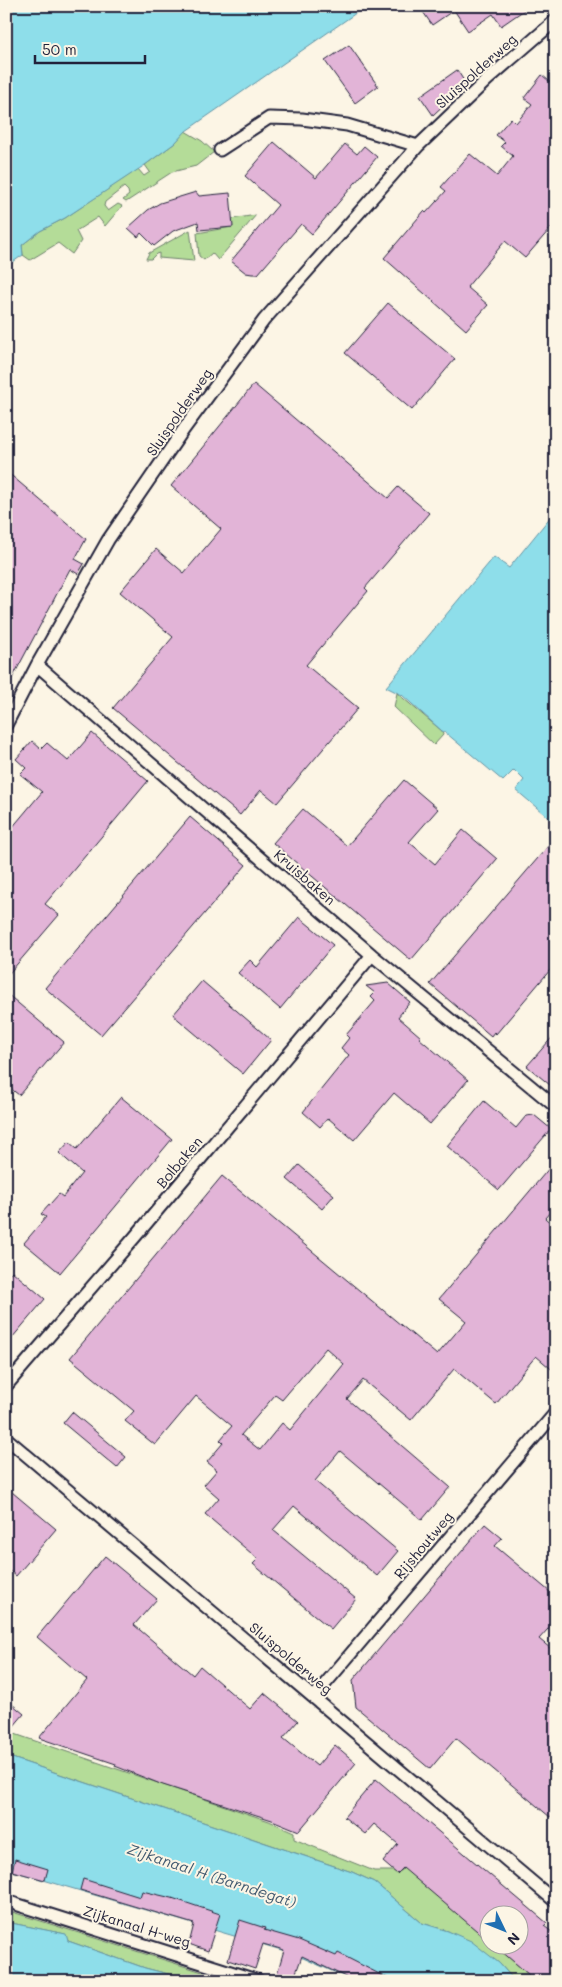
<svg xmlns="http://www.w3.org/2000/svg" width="562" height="1987" font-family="Mali,sans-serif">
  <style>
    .green { fill: #b4dc98; stroke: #6b7f6a }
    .water { fill: #8edeea; stroke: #6393a4 }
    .building { fill: #e2b4d7; stroke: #22223b; fill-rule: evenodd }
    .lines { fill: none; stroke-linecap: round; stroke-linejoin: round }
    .street-casing { stroke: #22223b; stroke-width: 15 }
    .street { stroke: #fcf5e5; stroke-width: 11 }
    .labels { text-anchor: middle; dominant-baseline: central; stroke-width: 4; stroke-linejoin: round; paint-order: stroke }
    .street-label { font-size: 14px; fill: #22223b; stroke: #fcf5e5 }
    .water-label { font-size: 15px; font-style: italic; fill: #425a70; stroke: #fcf5e5 }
  </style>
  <rect width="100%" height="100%" fill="#fcf5e5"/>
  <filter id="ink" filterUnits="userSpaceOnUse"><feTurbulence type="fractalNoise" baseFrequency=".02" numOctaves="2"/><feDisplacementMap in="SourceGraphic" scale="10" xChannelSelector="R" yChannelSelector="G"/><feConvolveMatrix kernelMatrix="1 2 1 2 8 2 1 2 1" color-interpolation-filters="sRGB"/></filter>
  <g filter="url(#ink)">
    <path class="green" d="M185 131 202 141 214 152 196 166 172 172 126 202 123 200 129 195 128 191 124 187 105 202 104 206 108 211 118 204 122 206 105 226 98 217 76 231 81 241 72 254 58 243 30 260 23 255 22 245 40 231 65 218 138 169 144 176 150 172 145 165 175 143Z
      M256 215 218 260 212 253 204 260 199 256 197 233 232 227V219Z
      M190 230 194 261 159 258V253L156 254 151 259H146L149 253Z
      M397 693 442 731 443 735 434 745 394 707Z
      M6 1731 269 1821 294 1832V1839L374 1871H401L406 1866 489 1939 490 1944 495 1945 536 1981H515L499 1963 448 1931 422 1923 374 1882 352 1872 6 1756Z
      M6 1910 231 1981H195L145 1968 68 1941 65 1934 6 1922Z"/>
    <path class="water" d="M6 6H366L186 131 175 143 145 165 65 218 40 231 22 245 23 255 10 264 6 263Z
      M556 510V824L516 790 524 780 514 770 503 781 446 733 442 731 402 695 386 687 494 557 509 568Z
      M6 1756 352 1872 374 1882 422 1923 448 1931 471 1941 499 1963 515 1981H354L292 1953 6 1869Z
      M6 1922 66 1934 68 1941 145 1968 195 1981H6Z"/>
    <path class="building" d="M419 6H530L501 26 493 14 468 31 454 10 432 25Z
      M349 45 378 86 355 103 325 61Z
      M457 70 466 84 433 115 420 96Z
      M542 75 556 87V222L525 258 505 241 467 287 488 305 466 330 384 258 424 211 426 213 446 191 441 187 470 154 497 176 513 156 501 146 505 142 496 135 511 118 516 123 532 104 524 98Z
      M274 142 316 178 345 144 357 154 364 146 377 157 312 234 301 224 258 274H252L246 273 231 261 278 205 245 176Z
      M196 192 199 196 230 193 233 227 199 230 198 222 173 231 154 246 141 233 138 237 128 228 148 210 160 203Z
      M388 303 455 359 412 410 345 353Z
      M254 384 388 498 398 487 429 513 365 588 368 591 306 665 358 708 277 803 261 790 240 815 113 708 173 637 120 592 156 549 184 573 221 529 171 486Z
      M6 471 86 539 75 559 84 564 78 574 70 569 6 690Z
      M92 733 148 781 45 904 59 915 6 977V835L42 792 20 774 26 768 16 759 32 741 41 749 47 743 68 761Z
      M404 780 438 809 409 842 435 864 463 830 497 859 411 960 273 843 303 809 347 846Z
      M190 817 246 865 101 1035 45 988Z
      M556 837V963L496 1034 494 1032 491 1036 430 984Z
      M299 917 333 945 280 1009 238 973 250 960 257 967Z
      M202 981 271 1040 243 1074 173 1015Z
      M388 983 410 1002 398 1017 421 1037 419 1038 468 1080 430 1124 394 1093 354 1140 328 1118 320 1127 303 1112 349 1055 341 1048 349 1038 346 1035 375 1001 371 997 375 993 366 986Z
      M6 993 64 1042 19 1095 6 1085Z
      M556 1033V1090L527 1066Z
      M121 1097 172 1139 60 1273 24 1243 46 1217 41 1214 59 1194 63 1197 82 1173 59 1153 69 1142 77 1149Z
      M484 1101 516 1128 526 1116 534 1115 551 1129 499 1190 447 1146Z
      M556 1160V1205L545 1218 556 1228V1373L536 1356 496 1404 454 1369 411 1420 363 1380 347 1399 450 1487 422 1520 340 1451 315 1481 398 1551 377 1576 294 1506 273 1530 356 1599 331 1629 253 1564 258 1559 205 1514 219 1498 204 1485 217 1470 207 1462 223 1443 220 1440 232 1426 196 1396 155 1445 125 1421 134 1411 70 1358 222 1176 437 1355 466 1321 439 1299ZM326 1348 344 1364 290 1430 282 1423 260 1450 241 1435 275 1395 282 1400Z
      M299 1165 334 1195 322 1209 287 1179Z
      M12 1271 45 1299 6 1345V1277Z
      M72 1412 126 1457 117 1468 63 1423Z
      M6 1487 56 1529 16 1576 6 1568Z
      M485 1524 502 1538 495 1546 556 1597V1620L539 1639 556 1653V1810L550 1817 456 1738 430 1769 356 1707 353 1680Z
      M105 1556 157 1599 134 1625 193 1675 200 1666 250 1709 264 1693 298 1721 283 1738 317 1766 335 1745 356 1763 299 1831 272 1820 163 1785 115 1766 116 1764 39 1738 87 1680 37 1637Z
      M6 1699 24 1714 13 1727 6 1721Z
      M376 1779 547 1923 544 1926 556 1935V1981H536L493 1944H520V1914H490V1942L403 1868 397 1874 383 1862 398 1844 374 1824 365 1834 344 1817Z
      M15 1859 48 1869 45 1880 12 1871Z
      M83 1879 140 1897 142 1891 172 1898 220 1914 208 1951 189 1944 194 1924 80 1890Z
      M240 1920 265 1928 264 1930 299 1940 336 1956 338 1953 393 1981H354L302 1956 293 1981H275L284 1950 263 1944 255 1969 228 1960Z"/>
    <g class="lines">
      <defs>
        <path id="street" d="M220 150 269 118 302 119 347 125 418 146
          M37 665 372 955 556 1107
          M6 725 37 665 108 540 184 429 264 320 418 146 488 79 556 20
          M6 1386 134 1238 372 955
          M6 1438 556 1902
          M314 1697 556 1412
          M6 1901 259 1981"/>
      </defs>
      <use href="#street" class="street-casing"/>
      <use href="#street" class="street"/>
    </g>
  </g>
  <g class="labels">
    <g class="street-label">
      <text transform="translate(476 71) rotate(-42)">Sluispolderweg</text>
      <text transform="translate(179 412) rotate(-55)">Sluispolderweg</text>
      <text transform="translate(305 877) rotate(41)">Kruisbaken</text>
      <text transform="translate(179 1162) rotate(-50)">Bolbaken</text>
      <text transform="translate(423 1545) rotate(-50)">Rijshoutweg</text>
      <text transform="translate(291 1658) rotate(40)">Sluispolderweg</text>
      <text transform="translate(137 1926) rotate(17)">Zijkanaal H-weg</text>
    </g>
    <g class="water-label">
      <text transform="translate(212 1875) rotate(18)">Zijkanaal H (Barndegat)</text>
    </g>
  </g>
  <rect width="562" height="1987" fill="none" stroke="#fcf5e5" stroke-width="25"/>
  <rect x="12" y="12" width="537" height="1962" fill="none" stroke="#22223b" stroke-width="2" filter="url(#ink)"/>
  <g transform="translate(504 1930) rotate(133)"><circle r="24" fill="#fcf5e5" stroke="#a5a1a1"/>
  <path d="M0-4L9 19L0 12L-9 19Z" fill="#1f6fb2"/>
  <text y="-8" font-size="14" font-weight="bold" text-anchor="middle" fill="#22223b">N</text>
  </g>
  <path d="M35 55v8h110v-8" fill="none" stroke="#22223b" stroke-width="2.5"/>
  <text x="42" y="55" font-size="15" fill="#22223b" stroke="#fcf5e5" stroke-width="4" paint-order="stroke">50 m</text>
</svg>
